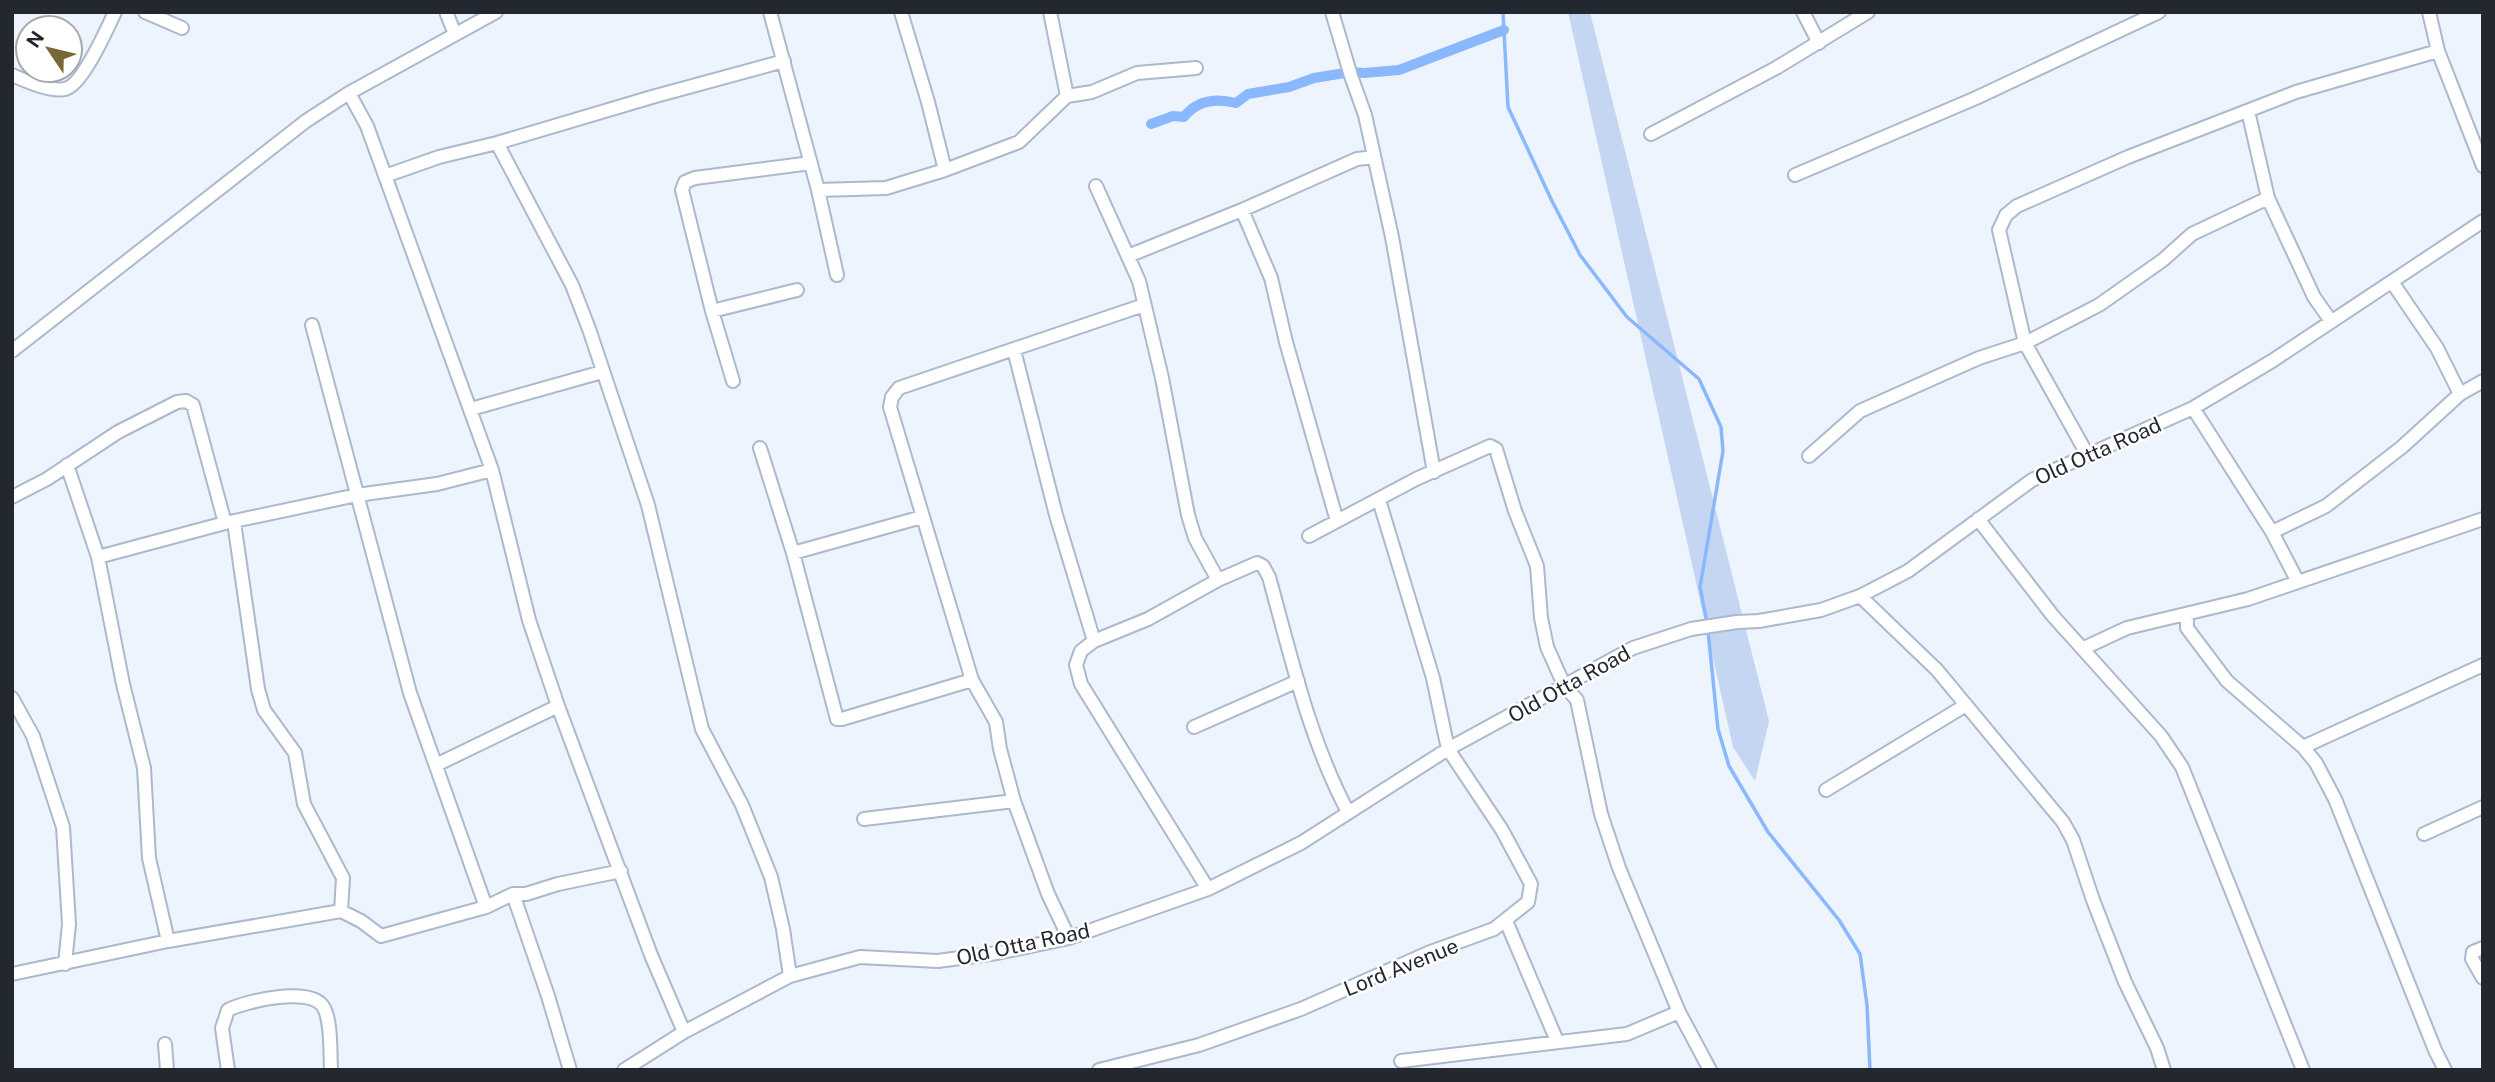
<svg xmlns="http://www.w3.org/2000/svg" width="2495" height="1082" font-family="'Public Sans',sans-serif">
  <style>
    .green { fill: #c4d6f2 }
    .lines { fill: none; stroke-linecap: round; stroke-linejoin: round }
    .stream { stroke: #8ab8fe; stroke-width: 3.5 }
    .canal { stroke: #8ab8fe; stroke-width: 10 }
    .minor-casing { stroke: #abb9ce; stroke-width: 16 }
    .minor { stroke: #fff; stroke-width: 12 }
    .labels { text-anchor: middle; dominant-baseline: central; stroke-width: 5; stroke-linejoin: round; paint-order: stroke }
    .street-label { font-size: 21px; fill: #232830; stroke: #fff }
  </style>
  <rect width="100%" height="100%" fill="#eef4fd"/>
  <path class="green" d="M1568 12H1590L1769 721 1755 781 1733 747Z"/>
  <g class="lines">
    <path class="stream" d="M1503 12 1508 107 1552 201 1580 255 1627 317 1699 379 1721 427 1723 451 1700 587 1707 623
      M1708 631 1718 729 1729 766 1768 832 1839 920 1860 954 1867 1005 1870 1070"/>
    <path class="canal" d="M1151 124 1173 116 1184 117C1197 100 1216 98 1236 103L1248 94 1289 87 1314 78 1351 72 1364 73 1399 70 1504 30"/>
    <defs>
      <path id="minor" d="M145 12 182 28
        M446 12 455 34
        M770 12 818 190 837 275
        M1050 12 1067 96
        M1332 12 1351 76 1365 115 1392 237 1434 472
        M1803 12 1819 43
        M2429 12 2438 51 2483 166
        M12 75C26 81 50 92 65 89 82 86 107 29 115 12
        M349 93 367 126 492 470 529 620 558 706 651 955 684 1032
        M2248 111 2268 198 2314 297 2331 321
        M1651 134 1776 68 1868 12
        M497 143 572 285 589 329 648 505 702 729 742 805 771 877 783 929 790 976
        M945 170 1019 142 1067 96 1092 92 1137 73 1196 68
        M1795 175 1976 98 2159 12
        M385 176 439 157 497 143 652 97 784 61
        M1096 186 1139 281 1162 378 1188 515 1195 538 1218 580
        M818 190 886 188 945 170 928 102 901 12
        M1242 210 1271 278 1286 342 1337 521
        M1128 256 1242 210 1357 159 1374 157
        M2392 282 2437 348 2460 394
        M712 311 797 290
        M312 325 410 693 486 907
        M1014 350 1056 515 1094 641
        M12 351 306 121 349 93 496 12
        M733 381 712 311 682 190 685 182 695 178 811 163
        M2193 408 2272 532 2298 582
        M471 409 602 372
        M760 448 793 553 837 719H842L972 680
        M2087 454 2025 343 1999 230 2006 215 2017 206 2128 157 2296 92 2438 51
        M1809 456 1860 411 1979 358 2025 343 2099 305 2163 260 2192 234 2268 198
        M67 465 98 557 123 684 144 768 149 858 168 941
        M12 497 47 479 118 432 177 402 186 401 193 405 225 523
        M1978 519 2053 616 2161 736 2182 767 2303 1070
        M234 522 258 689 264 710 295 753 304 804 343 878 341 911
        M2272 532 2326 506 2402 447 2460 394 2483 381
        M1309 536 1416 479 1490 446 1496 449 1515 511 1537 566 1541 618 1547 647 1564 685 1577 700 1601 814 1619 868 1679 1012 1710 1070
        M793 553 922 517
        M98 557 225 523 357 495 437 484 492 470
        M1860 596 1937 670 2063 822 2073 840 2093 900 2125 982 2157 1048 2164 1070
        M2187 615V628L2227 681 2303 747 2316 763 2335 799 2435 1050 2445 1070
        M2084 648 2127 628 2248 599 2483 519
        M12 698 33 736 63 827 69 924 65 964
        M1194 727 1298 681
        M2303 747 2483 665
        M436 765 558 706
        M1826 790 1966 705
        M864 819 1014 801
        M2424 834 2483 807
        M1208 889 1081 684 1076 665 1081 651 1094 641 1148 619 1218 580 1257 563 1263 566 1269 577C1291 656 1309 739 1348 812
        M513 894 548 996 570 1070
        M1506 921 1557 1041
        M1069 938 1048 894 1014 801 1000 749 996 722 972 680 890 407 892 397 899 388 1144 305
        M2483 948 2473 952 2472 959 2483 978
        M12 974 168 941 341 911 361 921 381 936 486 907 513 894H526L558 884 621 871
        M165 1044 167 1070
        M1401 1061 1627 1034 1679 1012
        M228 1070 222 1028 228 1010C246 1001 307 987 322 1005 332 1017 330 1054 331 1070
        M624 1070 684 1032 790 976 860 957 938 961 997 953 1069 938 1208 889 1301 843 1448 749 1633 648 1691 629 1737 622 1759 621 1821 610 1860 596 1908 571 2032 480 2193 408 2272 361 2483 221
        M1099 1070 1199 1045 1301 1009 1428 953 1494 929 1528 902 1531 884 1502 830 1448 749 1433 678 1379 500"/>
    </defs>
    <use href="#minor" class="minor-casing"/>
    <use href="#minor" class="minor"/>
  </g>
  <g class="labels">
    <g class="street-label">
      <text transform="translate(2098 451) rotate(-24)">Old Otta Road</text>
      <text transform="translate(1569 684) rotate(-29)">Old Otta Road</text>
      <text transform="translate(1023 944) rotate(-12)">Old Otta Road</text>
      <text transform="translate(1401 967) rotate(-22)">Lord Avenue</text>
    </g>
  </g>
  <rect width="2495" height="1082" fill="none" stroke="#232830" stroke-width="28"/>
  <g transform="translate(49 49) rotate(305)"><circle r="33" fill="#ffffff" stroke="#a7a9ac" stroke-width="2"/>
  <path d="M0-5L12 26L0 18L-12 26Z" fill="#786634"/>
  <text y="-10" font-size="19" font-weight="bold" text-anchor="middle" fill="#232830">N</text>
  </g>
</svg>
